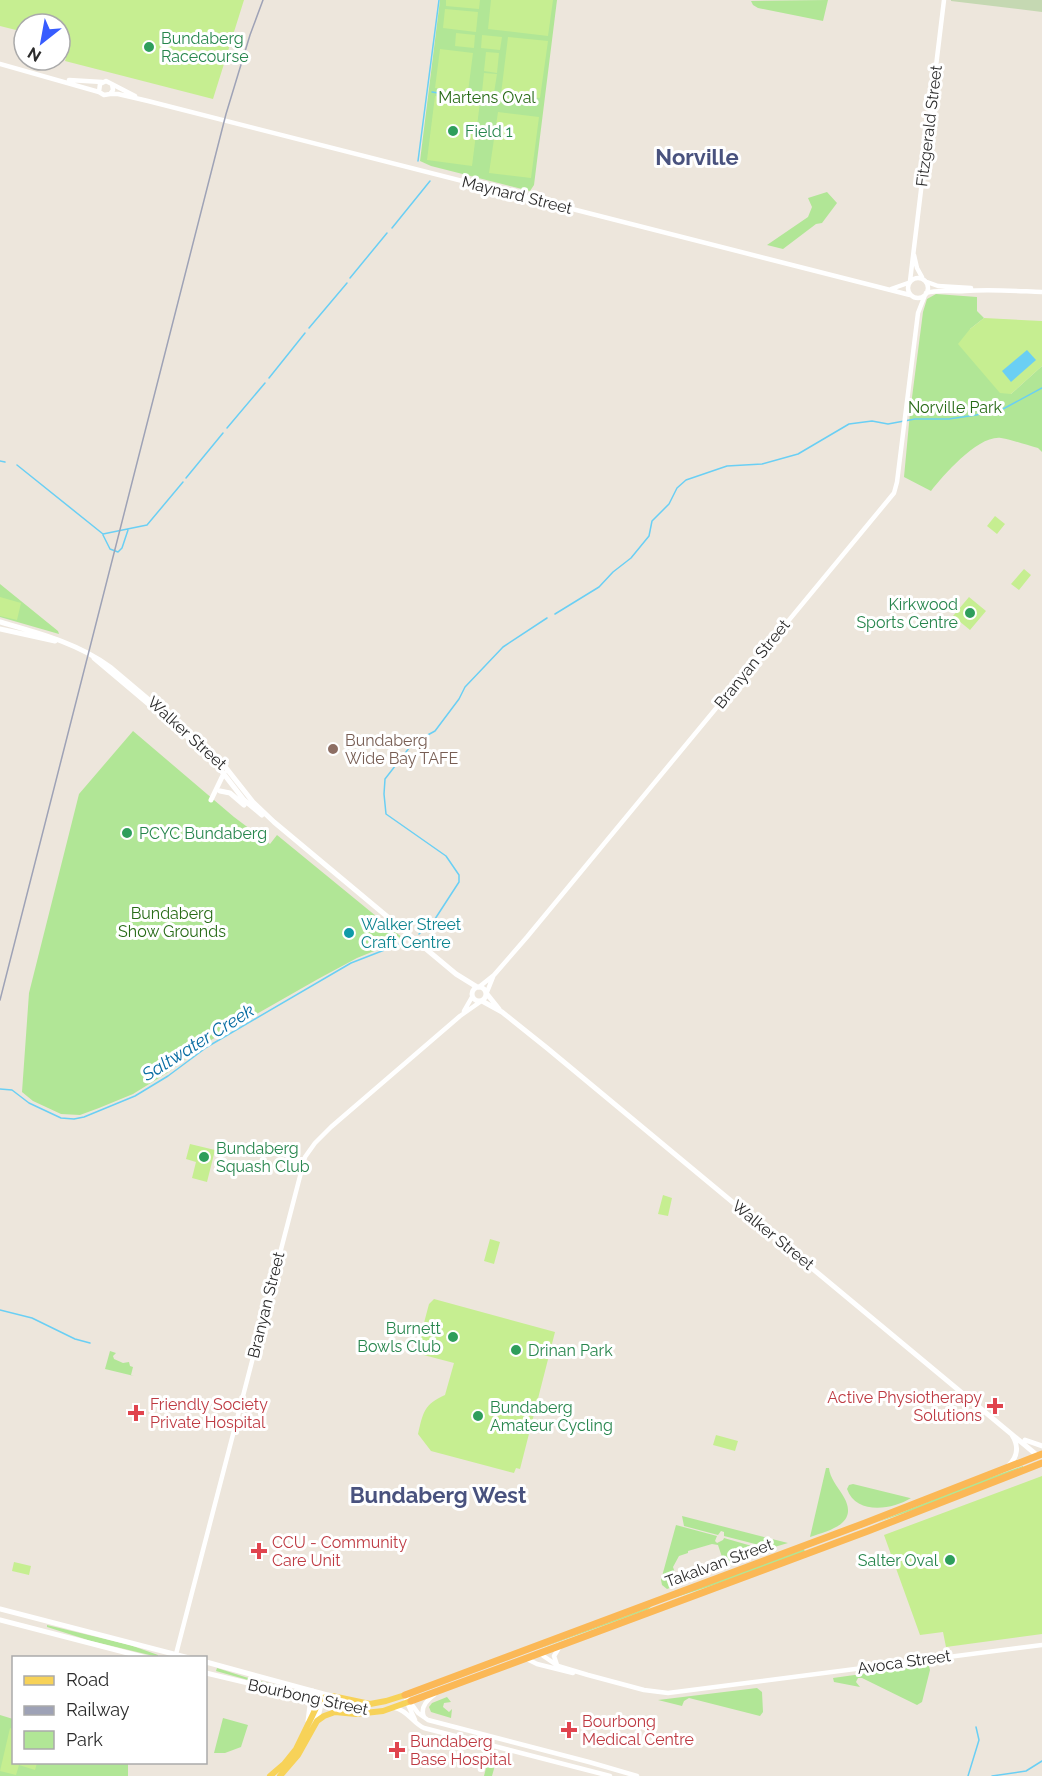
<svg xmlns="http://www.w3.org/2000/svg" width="1042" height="1776" font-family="Raleway,sans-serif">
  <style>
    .green { fill: #b1e696; fill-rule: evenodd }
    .cemetery { fill: #c5d8b2 }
    .pitch { fill: #c6ee91 }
    .water { fill: #6acff4 }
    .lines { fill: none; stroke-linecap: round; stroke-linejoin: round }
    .stream { stroke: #6acff4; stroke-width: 1.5 }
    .tertiary { stroke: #fff; stroke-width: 4.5 }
    .secondary { stroke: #fff; stroke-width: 5 }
    .primary { stroke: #f7d258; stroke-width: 6 }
    .trunk { stroke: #fbb856; stroke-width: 7 }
    .rail { stroke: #9ea2b6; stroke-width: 1.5 }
    .leisure-dot { fill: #2e9e5b; stroke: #fff; stroke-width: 2 }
    .education-dot { fill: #8d6e63; stroke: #fff; stroke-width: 2 }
    .culture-dot { fill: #0f9aa8; stroke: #fff; stroke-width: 2 }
    .health-dot { fill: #e0444e; stroke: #fff; stroke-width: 2 }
    .labels { text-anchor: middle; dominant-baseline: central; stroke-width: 6; stroke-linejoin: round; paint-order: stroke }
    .leisure-label { font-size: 16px; fill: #27864d; stroke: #fff; text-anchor: start }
    .park-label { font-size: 16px; fill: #286b17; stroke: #fff }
    .street-label { font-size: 16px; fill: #2b2b2b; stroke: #fff }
    .education-label { font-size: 16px; fill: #785e54; stroke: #fff; text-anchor: start }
    .culture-label { font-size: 16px; fill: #0d838f; stroke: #fff; text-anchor: start }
    .health-label { font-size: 16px; fill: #be3a42; stroke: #fff; text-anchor: start }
    .water-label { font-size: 18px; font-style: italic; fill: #076ca2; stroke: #fff }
    .district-label { font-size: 22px; font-weight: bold; fill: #49527e; stroke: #fff }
  </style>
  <rect width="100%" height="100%" fill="#ede6dc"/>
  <path class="green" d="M440 0H557L534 185 530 191 431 166 420 161Z
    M828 0 823 21 758 8 753 5 751 1Z
    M827 192 837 203 822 223 816 224 783 249 767 245 808 217 812 207 808 198Z
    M936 294 977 297V311L984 318 970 329 1011 394 1042 366V452L1038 448C1026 445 1013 440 1001 438 978 435 944 475 931 491L904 477 910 413 923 312 927 299Z
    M0 584 58 631 59 634 0 617Z
    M133 731 234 817 270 844 277 835 404 939 357 958 318 979 211 1040 167 1073 133 1094 99 1108 80 1115 61 1114 33 1101 22 1092 29 993 79 794Z
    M110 1351 116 1353 113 1356 114 1359 123 1363 129 1362 130 1366 133 1367 131 1375 134 1376 105 1369Z
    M1023 1466V1467L934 1503 878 1522 974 1483Z
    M826 1468H829C830 1478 837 1486 842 1494 861 1523 831 1530 810 1537Z
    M853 1484 910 1498H911C892 1510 856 1515 847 1489L849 1485Z
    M682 1516 788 1543 771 1548 724 1536V1532L721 1531 718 1535 684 1526Z
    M676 1525 717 1536 715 1541 717 1543 723 1540 724 1538 769 1551 667 1589 662 1585 661 1580ZM712 1544 718 1545 725 1566 685 1581 683 1577 677 1579 673 1567 679 1556 688 1553V1551Z
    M804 1549 805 1552 717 1584 664 1601Z
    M652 1606 647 1610 538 1649 543 1647Z
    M47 1625 130 1645 158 1655V1657L91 1641 47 1627Z
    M926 1665 929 1666 930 1670 922 1702 917 1705 862 1678H858L856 1682 860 1687 834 1682 833 1678Z
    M217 1668 245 1677 306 1693 305 1696 216 1671Z
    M757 1688 762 1692 763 1712 760 1716 689 1698 684 1701 682 1706 658 1700Z
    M447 1697 451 1702 444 1703 443 1707 449 1712 452 1709 451 1718 431 1712 429 1707 432 1703Z
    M0 1715 13 1719 14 1762 128 1763V1776H0Z
    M223 1718 248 1725 241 1747 225 1753H214Z
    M489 1756 497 1758 492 1776H484Z"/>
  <path class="cemetery" d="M951 0H1042V12L951 1Z"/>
  <path class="pitch" d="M0 0H244L213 99 65 61 70 44 60 41V24H24V32L0 26Z
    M446 0H480L479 9 446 6Z
    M491 0H553L548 36 488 29Z
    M445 9 478 12 476 32 443 28Z
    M456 33 475 35 474 48 455 46Z
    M482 35 502 37 500 50 481 48Z
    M508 37 548 41 540 98 501 94Z
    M440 49 473 53 468 92 435 88Z
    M486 52 499 53 497 73 484 71Z
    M484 73 497 74 494 93 482 92Z
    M435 96 480 102 472 166 427 160Z
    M498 112 539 117 531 178 489 173Z
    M984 318 1042 321V366L1011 394 1000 393 958 344 970 329Z
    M995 516 1005 524 997 534 987 526Z
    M1024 569 1031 575 1019 590 1011 584Z
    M0 597 21 603 17 620 0 616Z
    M969 597 986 611 970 630 953 616Z
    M190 1144 215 1150 207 1182 192 1178 196 1162 186 1159Z
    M663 1195 672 1198 668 1216 658 1214Z
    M490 1239 500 1242 494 1264 484 1261Z
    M434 1299 555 1332 520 1469 516 1468 514 1473 431 1451 418 1434C423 1413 424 1404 445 1395L454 1363 416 1353 429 1304Z
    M716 1435 738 1441 735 1451 713 1445Z
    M1042 1476V1634L946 1647 943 1632 920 1635 884 1535Z
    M14 1562 31 1566 29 1575 12 1571Z
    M10 1728 13 1729 14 1762 37 1763 35 1770 19 1765 16 1775 0 1771Z"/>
  <path class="water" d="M1027 350 1036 360 1011 382 1002 371Z"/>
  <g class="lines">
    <path class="stream" d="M432 92 483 100
      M418 161 439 0
      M392 228 430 181
      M350 278 387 233
      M309 328 347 283
      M269 378 305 333
      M227 428 265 383
      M0 461 5 462
      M17 465 103 534 147 525 183 482
      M186 478 223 433
      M103 535 110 549 118 552 122 548 128 530
      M555 614 599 587 613 572 631 558 649 536 652 521 669 504 677 488 686 480 727 466 762 464 798 454 849 424 872 421 888 424 915 419H949L976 415 1003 409 1042 388
      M419 934 435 919 459 882V875L446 856 386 814 384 794 385 779 413 743 435 731 459 699 465 687 503 647 547 618
      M0 1089 12 1090 29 1103 61 1118 74 1119 84 1117 135 1096 168 1076 207 1047 351 963 405 942
      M0 1310 32 1318 75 1339 90 1343
      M968 1776 979 1740 976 1727
      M992 1776 1026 1771 1042 1761"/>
    <path class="tertiary" d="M0 64 99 92
      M69 80 102 82
      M112 84 113 90 110 94 104 95 99 92 100 84 106 81 135 96
      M110 94H118L148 101 910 295
      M914 255 917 268 922 277
      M908 288a10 10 0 1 1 20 0a10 10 0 1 1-20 0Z
      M910 281 944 0
      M927 282 938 286 971 288
      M891 289 908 283
      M926 293C939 289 951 292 965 291 990 289 1016 291 1042 292
      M479 987 494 975 527 937 894 493 897 482 918 313 925 295
      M487 992 493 977
      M464 1011 472 997
      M539 1653 558 1666 588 1675 644 1690 668 1693 1042 1645
      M175 1658 305 1157 315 1143 331 1127 460 1016 480 1002
      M527 1659 537 1664 573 1673
      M557 1665 554 1656 560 1646
      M405 1695 418 1713 428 1720 589 1762 637 1776
      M406 1700 415 1720
      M395 1708C407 1710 413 1723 424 1728L610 1776
      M424 1717C420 1708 427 1700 434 1695"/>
    <path class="secondary" d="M0 622C38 633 78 643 110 667L219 759 253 802 274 822 456 974 477 987
      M0 629 55 641
      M94 658 209 755 244 800 262 815
      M220 791 230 793 244 805
      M211 800 224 773
      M472 994a7 7 0 1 1 14 0a7 7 0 1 1-14 0Z
      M487 994 499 1009
      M482 1001 502 1012 547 1048 1038 1456
      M1025 1440 1042 1446
      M1008 1466C1018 1457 1019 1446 1012 1435
      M0 1609 189 1658
      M0 1620 147 1658
      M206 1662 331 1696
      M206 1673 364 1711
      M313 1691C324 1701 321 1710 315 1723
      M303 1698 310 1705 308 1721"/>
    <path class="primary" d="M270 1776 284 1764 296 1749 317 1706 323 1698 332 1696 370 1704 386 1701 405 1695
      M280 1776 298 1755 317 1721 324 1716 335 1712 356 1714 383 1711 411 1701"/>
    <path class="trunk" d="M405 1695 865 1523 1042 1454
      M411 1701 868 1531 1042 1463"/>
    <path class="rail" d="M0 1000 226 114 250 35 263 0"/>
  </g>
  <g class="leisure-dot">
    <circle cx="149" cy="47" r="6"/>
    <circle cx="453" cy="131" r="6"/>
    <circle cx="970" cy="613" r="6"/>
    <circle cx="127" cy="833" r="6"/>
    <circle cx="204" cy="1157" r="6"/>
    <circle cx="453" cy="1337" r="6"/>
    <circle cx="516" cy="1350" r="6"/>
    <circle cx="478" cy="1416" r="6"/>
    <circle cx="950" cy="1560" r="6"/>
  </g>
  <circle class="education-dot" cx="333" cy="749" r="6"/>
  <circle class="culture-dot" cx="349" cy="933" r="6"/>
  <g class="health-dot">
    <path d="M992 1397h6v6h6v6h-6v6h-6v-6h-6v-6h6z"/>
    <path d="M133 1404h6v6h6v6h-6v6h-6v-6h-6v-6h6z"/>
    <path d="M256 1542h6v6h6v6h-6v6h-6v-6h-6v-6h6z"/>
    <path d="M566 1721h6v6h6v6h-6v6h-6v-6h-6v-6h6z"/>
    <path d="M394 1741h6v6h6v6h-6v6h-6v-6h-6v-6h6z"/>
  </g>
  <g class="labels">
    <g class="leisure-label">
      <text x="161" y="38">Bundaberg<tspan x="161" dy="18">Racecourse</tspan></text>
      <text x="465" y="131">Field 1</text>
      <text x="958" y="604" text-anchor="end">Kirkwood<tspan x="958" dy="18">Sports Centre</tspan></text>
      <text x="139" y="833">PCYC Bundaberg</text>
      <text x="216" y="1148">Bundaberg<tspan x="216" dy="18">Squash Club</tspan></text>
      <text x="441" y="1328" text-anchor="end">Burnett<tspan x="441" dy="18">Bowls Club</tspan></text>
      <text x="528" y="1350">Drinan Park</text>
      <text x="490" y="1407">Bundaberg<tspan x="490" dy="18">Amateur Cycling</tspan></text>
      <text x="938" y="1560" text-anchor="end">Salter Oval</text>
    </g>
    <g class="park-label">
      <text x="487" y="97">Martens Oval</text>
      <text x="955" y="407">Norville Park</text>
      <text x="172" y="913">Bundaberg<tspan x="172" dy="18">Show Grounds</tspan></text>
    </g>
    <g class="street-label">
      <text transform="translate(929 126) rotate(-83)">Fitzgerald Street</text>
      <text transform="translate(517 195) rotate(14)">Maynard Street</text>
      <text transform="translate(752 664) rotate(-51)">Branyan Street</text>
      <text transform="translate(187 733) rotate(42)">Walker Street</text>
      <text transform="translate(773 1235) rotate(39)">Walker Street</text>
      <text transform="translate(266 1305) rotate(-76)">Branyan Street</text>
      <text transform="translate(719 1563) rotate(-20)">Takalvan Street</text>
      <text transform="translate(904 1662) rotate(-8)">Avoca Street</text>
      <text transform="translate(308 1697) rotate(12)">Bourbong Street</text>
    </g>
    <g class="education-label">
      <text x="345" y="740">Bundaberg<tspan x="345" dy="18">Wide Bay TAFE</tspan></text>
    </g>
    <g class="culture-label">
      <text x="361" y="924">Walker Street<tspan x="361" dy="18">Craft Centre</tspan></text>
    </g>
    <g class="health-label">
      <text x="982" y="1397" text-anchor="end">Active Physiotherapy<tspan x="982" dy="18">Solutions</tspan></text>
      <text x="150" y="1404">Friendly Society<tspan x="150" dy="18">Private Hospital</tspan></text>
      <text x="272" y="1542">CCU - Community<tspan x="272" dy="18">Care Unit</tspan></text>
      <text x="582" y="1721">Bourbong<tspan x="582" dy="18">Medical Centre</tspan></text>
      <text x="410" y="1741">Bundaberg<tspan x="410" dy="18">Base Hospital</tspan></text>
    </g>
    <g class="water-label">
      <text transform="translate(198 1042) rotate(-32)">Saltwater Creek</text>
    </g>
    <g class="district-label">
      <text x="697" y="157">Norville</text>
      <text x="438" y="1495">Bundaberg West</text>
    </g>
  </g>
  <rect x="12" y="1656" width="195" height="108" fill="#ffffff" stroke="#aaaaaa" stroke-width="1.5"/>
  <rect x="24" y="1676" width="30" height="9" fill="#f7d258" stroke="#aaaaaa" stroke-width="1.5"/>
  <text x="66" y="1686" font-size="18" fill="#2b2b2b">Road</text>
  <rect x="24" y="1706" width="30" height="9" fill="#9ea2b6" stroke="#aaaaaa" stroke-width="1.5"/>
  <text x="66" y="1716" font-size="18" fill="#2b2b2b">Railway</text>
  <rect x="24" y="1731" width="30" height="18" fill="#b1e696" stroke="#aaaaaa" stroke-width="1.5"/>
  <text x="66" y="1746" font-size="18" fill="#2b2b2b">Park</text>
  <g transform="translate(42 42) rotate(211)"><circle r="28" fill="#ffffff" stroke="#aaaaaa" stroke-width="1.5"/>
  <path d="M0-4.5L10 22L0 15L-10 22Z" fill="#375cff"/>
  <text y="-9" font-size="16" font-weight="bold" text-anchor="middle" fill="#2b2b2b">N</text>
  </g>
</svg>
